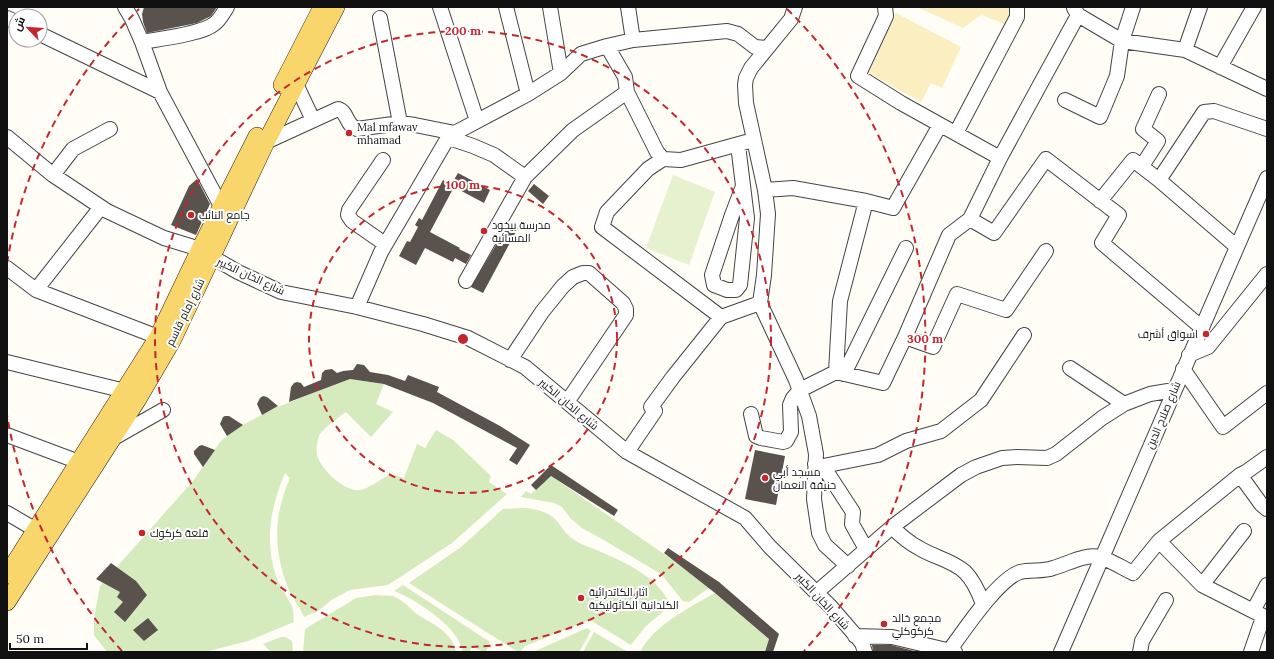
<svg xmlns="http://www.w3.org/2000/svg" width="1274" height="659" font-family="Lora,Cairo,serif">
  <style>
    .green { fill: #d5ebbd }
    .sand { fill: #fbeec1 }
    .pitch { fill: #e6f2cf }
    .building { fill: #5a524d }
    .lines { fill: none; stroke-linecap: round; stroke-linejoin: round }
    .minor-casing { stroke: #444; stroke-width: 16 }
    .major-casing { stroke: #222; stroke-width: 18 }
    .minor { stroke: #fff; stroke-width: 14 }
    .major { stroke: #f9d66b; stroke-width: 17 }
    .ring { fill: none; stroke: #c4262e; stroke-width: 2; stroke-dasharray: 7 5 }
    .poi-dot { fill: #c4262e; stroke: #fff; stroke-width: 1.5 }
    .labels { text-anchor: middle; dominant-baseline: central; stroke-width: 4; stroke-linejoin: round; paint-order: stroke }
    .poi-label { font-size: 11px; fill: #111; stroke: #fff; text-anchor: start }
    .street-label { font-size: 11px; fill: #111; stroke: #fff }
    .centre { fill: #c4262e; stroke: #fff; stroke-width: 2 }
    .ring-label { font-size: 12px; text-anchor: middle; font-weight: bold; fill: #c4262e; stroke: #fff; stroke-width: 4; stroke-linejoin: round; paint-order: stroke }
  </style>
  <rect width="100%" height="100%" fill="#fffdf5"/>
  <path class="green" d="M350 379 384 384 376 404 393 412 371 437 346 412C339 417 325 427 320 434 317 439 316 449 317 455 321 470 345 492 360 490 368 489 383 478 390 474L404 478 417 444 425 448 436 430 453 440 491 476 489 482 507 494 452 543 388 585 350 590 333 599 318 611 304 617C300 607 293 599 289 590 273 551 273 517 290 478L285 473C271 506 264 540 276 576 280 587 287 596 292 606 294 611 293 617 294 622L248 641 205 652H107L94 635V618L100 586 193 481 220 442 237 428 275 408Z
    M551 476 674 561 709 588 689 602 683 601 661 574 602 539 582 528 571 519 562 507 554 503 521 497 526 491 531 494Z
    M520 508C534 508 548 511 557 521 563 529 567 536 576 541 584 546 593 548 601 552 626 563 656 576 669 602L665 610 645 627 631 645 590 620 525 646 520 652H518L409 583 461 547 503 509Z
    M403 585 490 642 487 650 484 652 472 647 470 651 473 652H463C461 646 459 640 455 635 444 619 413 598 394 591Z
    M715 593 769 639 765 652H640C655 624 689 608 715 593Z
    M376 595C381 596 387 595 392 596 403 599 409 608 417 614 433 625 451 630 456 652H303L305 629 356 598Z
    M587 628 591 631 579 652H533Z
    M594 632 626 651V652H583Z
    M281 637H286L292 641 293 652H271L263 644Z"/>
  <path class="sand" d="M917 7H1009L1010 14 1005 24 981 15 963 28Z
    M896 13 961 47 942 88 931 83 921 102 869 73Z"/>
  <path class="pitch" d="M673 175 715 192 689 265 646 248Z"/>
  <path class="building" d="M144 7H217L211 16 197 23 147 33 143 22 142 14Z
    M458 173 490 190 484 203 454 187 430 232 460 248 459 249 471 255 466 264 455 258 453 262 425 248 416 265 399 256 407 241 410 242 418 227 415 225 419 218 422 220 443 180 451 185Z
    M197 179 210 204 196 235 171 225 189 186Z
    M534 184 549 196 543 204 528 191Z
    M509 223 518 228 483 293 471 287Z
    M357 364 364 365 370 372 388 375 405 381 408 375 439 387 437 392 500 426 530 445 517 465 509 460 517 448 433 403 384 384 350 379 289 402 291 387 294 383 297 382 301 383 304 387 321 380 322 373 325 370 332 369 337 373 343 371 353 370Z
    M263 396 267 397 278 406 262 415 257 404 260 398Z
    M225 416H229L243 425 227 436 220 424 223 417Z
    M202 445 215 450 203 467 194 454V451L199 446Z
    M755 450 785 456 776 505 745 499Z
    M551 465 618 510 614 516 551 476 536 490 531 485Z
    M668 548 719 582 779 634 773 652H765L769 639 715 593 664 553Z
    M111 563 136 581 147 595 125 622 114 612 123 602 117 597 120 592 96 579Z
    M148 618 158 630 144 641 133 630Z
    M872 645H891L918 652H873Z"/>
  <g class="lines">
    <defs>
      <path id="minor" d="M125 7 132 19 142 42 160 92 221 206
        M440 7 477 121
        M506 7 528 94
        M550 7 561 73
        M628 7 633 40
        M795 7 791 19 751 68 746 78 745 85 746 103 765 190 768 214 764 275 760 303 796 380 809 416 816 454 814 499 819 533 825 545 848 566
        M885 7 886 16 858 76 901 103 1000 158
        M1074 8 1078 15 1122 41 1185 50 1267 89
        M7 18 16 22
        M380 18 400 123
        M40 34 160 92
        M142 42C159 39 202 34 214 24 220 20 223 13 227 7
        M607 46 625 77 627 92 657 152 663 159 681 160 746 142
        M1185 50 1200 7
        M1220 67 1254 7
        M296 84 313 120
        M1065 100 1100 117 1117 76 1122 41 1133 7
        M956 133 1017 17V7
        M7 137 53 175 107 211 164 238 200 249
        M449 138 473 146 494 155 525 177 573 130 627 92
        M266 142 338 109C348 112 346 126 357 129L400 123 415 125 455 133
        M738 145 747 218 740 285 736 290H727L714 285 712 275 732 215 743 186
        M663 159 648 169 607 212 602 227 721 317
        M383 160 349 210 348 215 352 221 385 244
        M1142 166 1158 141 1143 129 1159 94
        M53 175 73 149 110 129
        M1159 180 1204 112 1214 111 1267 129
        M765 190 793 188 866 201 893 208 940 125
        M1100 201 1133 160 1159 180 1237 247
        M970 219 994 233 1046 159 1119 215 1102 243 1201 327
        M212 257 238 272 281 292 357 307 423 324 468 338 525 367 627 452 745 518 770 547 831 607 862 643 865 652
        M7 268 36 290 158 337
        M466 281 525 177
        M36 290 101 207
        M357 307 381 252 446 141 451 135 528 94 561 73 581 54 607 46 633 40 727 31 738 34 755 47 766 48
        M905 337 933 347 957 294 1006 310 1046 251
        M1189 355 1208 347 1267 274
        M510 360 542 312 563 286 573 277 583 273H589L623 303 626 309V315L567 402
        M7 362 125 391
        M1070 368 1124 404
        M1183 369 1223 427 1267 393
        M836 372 840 301 866 201
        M844 374 906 248
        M751 414 756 436 761 438 783 442 786 441 791 432 790 405 793 398 800 390 836 372 883 383 905 337 949 235 970 219 1000 158 1078 15
        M7 435 79 462
        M112 439 163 410
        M627 452 655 411 651 407 673 377 721 317 760 303
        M815 464 823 466 853 512 852 524 866 549
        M823 466 878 455 906 441 941 431 981 400 1024 335
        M1240 475 1261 504 1267 509
        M7 513 36 530
        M892 527C900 535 909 543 919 548 933 557 952 560 965 572 974 581 979 593 983 604
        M1159 541 1240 475 1246 472 1267 457
        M1202 585 1244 531
        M817 592 892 527 961 475 976 467 1002 458 1017 457 1047 458 1056 454 1102 418 1124 404 1150 394 1174 390
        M1253 611 1267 585
        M855 636 892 637 955 652
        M949 651C963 632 998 579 1020 572 1031 569 1043 572 1053 568 1068 564 1087 552 1103 558 1113 562 1123 568 1133 573L1159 541 1202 585 1267 618
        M1061 652 1267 178
        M1140 652 1142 641 1166 600
        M1251 652 1263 617"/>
      <path id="major" d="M282 85 322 7
        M7 575 158 337 200 249 257 136
        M7 602 138 399 172 341 266 142 336 7"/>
    </defs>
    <use href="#minor" class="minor-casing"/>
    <use href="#major" class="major-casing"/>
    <use href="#minor" class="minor"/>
    <use href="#major" class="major"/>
  </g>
  <g class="ring">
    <circle cx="463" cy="339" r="154"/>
    <circle cx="463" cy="339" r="308"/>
    <path d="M122 651A462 462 0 0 1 7 415M7 263A462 462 0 0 1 139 9M787 9A462 462 0 0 1 804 651"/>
  </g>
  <g class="poi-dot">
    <circle cx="349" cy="133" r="4"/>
    <circle cx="191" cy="215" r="4"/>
    <circle cx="484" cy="231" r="4"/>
    <circle cx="1206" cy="334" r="4"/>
    <circle cx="765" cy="478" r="4"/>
    <circle cx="142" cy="533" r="4"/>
    <circle cx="581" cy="598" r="4"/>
    <circle cx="884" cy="624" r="4"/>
  </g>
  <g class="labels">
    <g class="poi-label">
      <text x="357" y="127">Mal mfawav<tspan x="357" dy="13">mhamad</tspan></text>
      <text x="199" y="215">جامع النائب</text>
      <text x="492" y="225">مدرسة بيخود<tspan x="492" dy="13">المسائية</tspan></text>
      <text x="1198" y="334" text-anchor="end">اسواق أشرف</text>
      <text x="773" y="472">مسجد أبي<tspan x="773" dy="13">حنيفة النعمان</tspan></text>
      <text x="150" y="533">قلعة كركوك</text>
      <text x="589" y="592">اثار الكاتدرائية<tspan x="589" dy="13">الكلدانية الكاثوليكية</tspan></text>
      <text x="892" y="618">مجمع خالد<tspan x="892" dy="13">كركوكلي</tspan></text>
    </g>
    <g class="street-label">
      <text transform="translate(251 276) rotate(25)">شارع الخان الكبير</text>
      <text transform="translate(185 312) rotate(-64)">شارع إمام قاسم</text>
      <text transform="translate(569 404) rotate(40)">شارع الخان الكبير</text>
      <text transform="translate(1163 415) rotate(-67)">شارع صلاح الدين</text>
      <text transform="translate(823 601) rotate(47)">شارع الخان الكبير</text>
    </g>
  </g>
  <circle cx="463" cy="339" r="6" class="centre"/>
  <g class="ring-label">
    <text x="463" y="35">200 m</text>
    <text x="463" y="189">100 m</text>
    <text x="925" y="343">300 m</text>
  </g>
  <rect width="1274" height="659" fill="none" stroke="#111111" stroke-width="16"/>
  <g transform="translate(28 28) rotate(295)"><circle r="19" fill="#ffffff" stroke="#a0a0a0"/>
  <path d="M0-3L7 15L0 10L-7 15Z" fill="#c4262e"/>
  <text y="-6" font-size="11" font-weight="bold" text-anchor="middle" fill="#111111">ش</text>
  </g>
  <path d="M10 643v6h77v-6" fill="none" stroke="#111111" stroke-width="2"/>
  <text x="16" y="643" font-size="12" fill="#111111" stroke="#ffffff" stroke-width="3" paint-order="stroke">50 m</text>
</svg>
